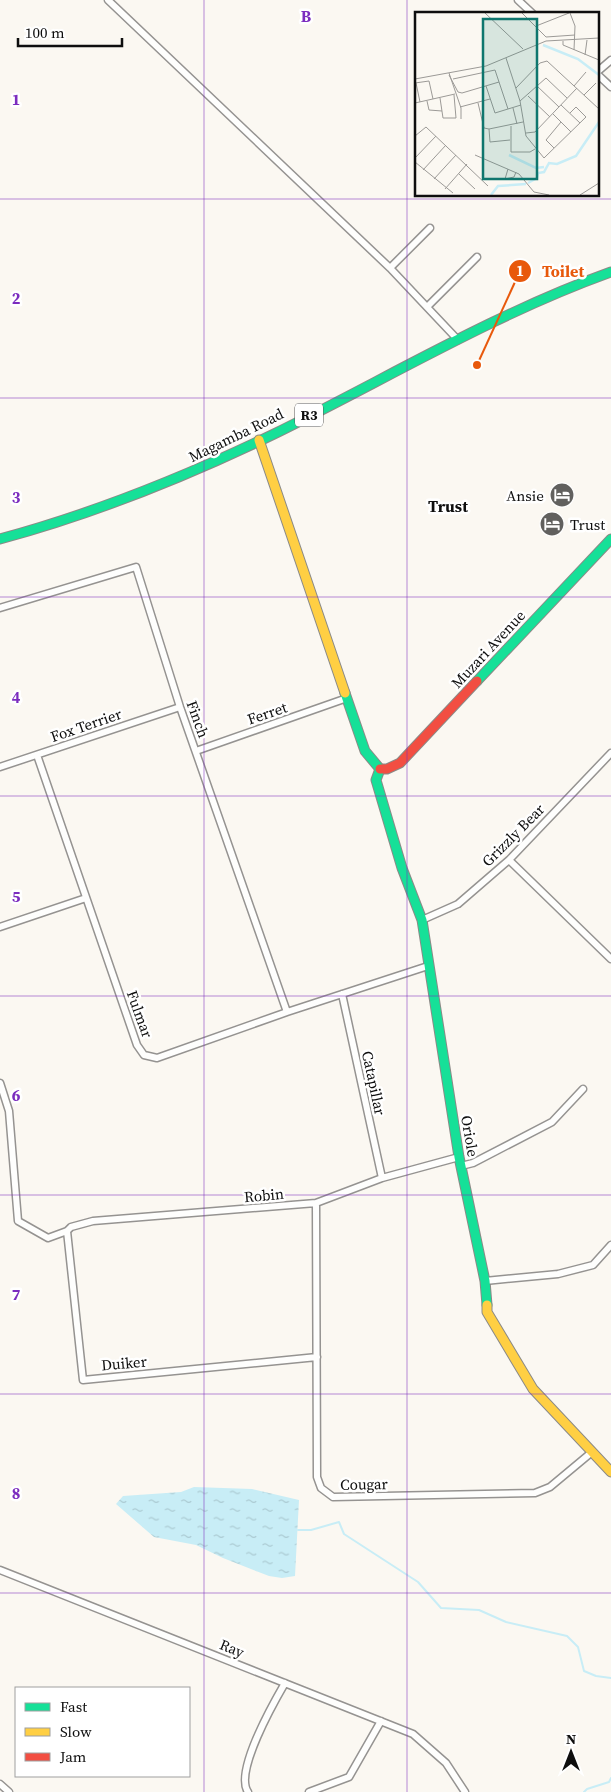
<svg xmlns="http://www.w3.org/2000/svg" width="611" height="1792" font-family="'Source Serif 4',serif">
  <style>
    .water { fill: url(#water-ripples) }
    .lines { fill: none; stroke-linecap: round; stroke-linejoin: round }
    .stream { stroke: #c8edf6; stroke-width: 2 }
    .street-casing { stroke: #959391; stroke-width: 9 }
    .fast-casing { stroke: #8b8a87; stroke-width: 11 }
    .slow-casing { stroke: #8b8a87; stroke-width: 11 }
    .jam-casing { stroke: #8b8a87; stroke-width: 11 }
    .street { stroke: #fefefd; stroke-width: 6 }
    .fast { stroke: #16e098; stroke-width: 9 }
    .slow { stroke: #ffcf43; stroke-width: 9 }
    .jam { stroke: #f24e42; stroke-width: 9 }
    .grid { fill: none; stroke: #7b2cbf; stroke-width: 1; stroke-opacity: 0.55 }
    .labels { text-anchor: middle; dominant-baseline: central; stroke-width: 5; stroke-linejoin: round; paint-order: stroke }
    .shield { fill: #fff; stroke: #565656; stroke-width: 1 }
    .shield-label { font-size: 14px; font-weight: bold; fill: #0e0e0e }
    .street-label { font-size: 15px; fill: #0e0e0e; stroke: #fff }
    .poi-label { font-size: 15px; fill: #0e0e0e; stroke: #fff; text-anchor: end }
    .neighbourhood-label { font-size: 16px; font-weight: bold; fill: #0e0e0e; stroke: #fff }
    .inset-river { fill: none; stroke: #c8edf6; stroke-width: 2.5 }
    .inset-road { fill: none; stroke: #9c9a97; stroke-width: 1 }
    .view { fill: #0f766e; fill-opacity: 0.15; stroke: #0f766e; stroke-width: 2.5 }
    .inset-edge { fill: none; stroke: #0e0e0e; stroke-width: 2.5 }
    .grid-label { font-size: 16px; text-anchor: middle; font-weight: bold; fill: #7b2cbf; stroke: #fff; stroke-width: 5; stroke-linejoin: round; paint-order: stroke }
    .leader { fill: none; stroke: #e8590c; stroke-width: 2 }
    .callout-dot { fill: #e8590c; stroke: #fff; stroke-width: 2 }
    .mark-label { font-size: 15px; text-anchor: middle; font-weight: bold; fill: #fff }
    .callout-label { font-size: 16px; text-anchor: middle; font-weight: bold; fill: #e8590c; stroke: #fff; stroke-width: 5; stroke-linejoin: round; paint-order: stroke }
  </style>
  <defs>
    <pattern id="water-ripples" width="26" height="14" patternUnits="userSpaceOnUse" patternTransform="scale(1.25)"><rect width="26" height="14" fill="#c8edf6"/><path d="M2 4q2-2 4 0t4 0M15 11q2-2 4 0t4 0" fill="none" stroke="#abcad2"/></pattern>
  </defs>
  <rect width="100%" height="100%" fill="#fbf8f2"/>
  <path class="water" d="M194 1487 252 1489 299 1500 295 1576 282 1578 269 1576 223 1558 196 1545 154 1537 116 1504 123 1496 181 1492Z"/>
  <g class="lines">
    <path class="stream" d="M298 1530H311L339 1522 344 1534 418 1582 441 1608 479 1610 506 1622 567 1636 578 1647 584 1671 596 1676 611 1678
      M584 1792 587 1789 609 1782 611 1778"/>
    <defs>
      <path id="street" d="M108 0 390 268 458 340
        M518 0 533 14
        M597 72 611 60
        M597 74 611 87
        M390 268 430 228
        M427 307 477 257
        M0 608 136 567 180 707 287 1012
        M196 751 347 698
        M37 755 137 1045 144 1055 157 1058 287 1012 428 966
        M0 767 180 707
        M509 860 611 959
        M422 920 458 904 509 860 611 753
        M0 927 86 898
        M342 994 382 1178
        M0 1083 9 1111 18 1221 48 1238 67 1231 71 1227 93 1221 316 1203 382 1178 459 1157
        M461 1166 473 1163 552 1122 583 1089
        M316 1203 317 1477 321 1488 333 1497 535 1493 550 1487 592 1452
        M67 1231 83 1380 317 1357
        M485 1281 558 1274 593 1265 611 1245
        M0 1570 413 1734 446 1763 465 1792
        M0 1784 9 1792
        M248 1792C234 1772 274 1702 285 1683
        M309 1792 349 1777 381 1721"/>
      <path id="fast" d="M0 539C96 513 185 477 274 434 386 379 494 314 611 272
        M477 681 611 539
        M345 693 365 751 380 769
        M380 769 376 780 402 868 422 920 459 1157 485 1281 487 1305"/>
      <path id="slow" d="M259 440 345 693
        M487 1305V1312L533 1389 611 1472"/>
      <path id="jam" d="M380 769H387L400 763 477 681"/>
    </defs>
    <use href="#street" class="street-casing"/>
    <use href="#fast" class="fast-casing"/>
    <use href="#slow" class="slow-casing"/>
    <use href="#jam" class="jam-casing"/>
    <use href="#street" class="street"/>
    <use href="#fast" class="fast"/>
    <use href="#slow" class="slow"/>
    <use href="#jam" class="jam"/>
  </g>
  <path class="grid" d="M204 0V1792M407 0V1792M0 199H611M0 398H611M0 597H611M0 796H611M0 996H611M0 1195H611M0 1394H611M0 1593H611"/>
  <defs>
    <symbol id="hotel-disc" viewBox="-11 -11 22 22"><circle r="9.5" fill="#61605e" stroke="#fff"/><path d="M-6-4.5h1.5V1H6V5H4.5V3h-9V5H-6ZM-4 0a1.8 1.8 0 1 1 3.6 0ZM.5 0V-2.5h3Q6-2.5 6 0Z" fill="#fff"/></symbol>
  </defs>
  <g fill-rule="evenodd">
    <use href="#hotel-disc" x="548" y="481" width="28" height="28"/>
    <use href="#hotel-disc" x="538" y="510" width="28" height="28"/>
  </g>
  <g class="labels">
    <rect class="shield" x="295" y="403.5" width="28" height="23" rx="4"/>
    <g class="shield-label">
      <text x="309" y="415">R3</text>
    </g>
    <g class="street-label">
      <text transform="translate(236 435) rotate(-26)">Magamba Road</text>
      <text transform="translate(488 649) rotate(-47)">Muzari Avenue</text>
      <text transform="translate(267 713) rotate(-19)">Ferret</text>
      <text transform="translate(198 719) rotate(70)">Finch</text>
      <text transform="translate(86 725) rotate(-19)">Fox Terrier</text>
      <text transform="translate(513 835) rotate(-45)">Grizzly Bear</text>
      <text transform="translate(140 1014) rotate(70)">Fulmar</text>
      <text transform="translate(374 1083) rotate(78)">Catapillar</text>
      <text transform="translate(470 1136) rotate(80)">Oriole</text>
      <text transform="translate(264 1195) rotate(-5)">Robin</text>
      <text transform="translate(124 1363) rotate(-5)">Duiker</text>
      <text transform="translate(364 1484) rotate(-1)">Cougar</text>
      <text transform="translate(232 1648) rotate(22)">Ray</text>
    </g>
    <g class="poi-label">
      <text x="544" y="495">Ansie</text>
      <text x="570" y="524" text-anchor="start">Trust</text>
    </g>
    <g class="neighbourhood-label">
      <text x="448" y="506">Trust</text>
    </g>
  </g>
  <g transform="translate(415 12)">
    <rect width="184" height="184" fill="#fbf8f2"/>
    <path class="inset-river" d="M128 33 163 47 184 63M94 143 121 156 129 155M113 171 122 166 123 161 129 160 134 151 142 152 161 144 184 110M76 183 83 174 111 172"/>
    <path class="inset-road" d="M70 1 108 37M107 1 131 25 160 23M155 1 160 14 159 38M121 14 154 1M148 29V33L184 48M170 43 172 28M91 46 105 89 111 124 129 146 171 105 161 95 155 101M34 61 46 96V107M34 63 43 80 47 81M0 67 71 54 131 29 184 26M38 67 80 58 93 97M0 71 14 69 18 87M1 71 5 90M71 74 80 101 106 93M122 74 144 95M159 74 171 60M101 76 125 51 132 49 184 97M47 81 84 70M169 83 181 71M113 84 135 105M25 86 28 106H41L39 83M12 89 14 98 27 99M105 89 131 66 152 86M0 91 40 82M63 91 69 116 74 117M146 93 165 111M45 95 75 87M98 96 102 112M138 102 156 120M96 114V140H115L120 137M74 117 108 110M74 117 75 130 95 128M111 121 120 120 162 76M0 124 11 115 73 174M139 136 131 128 146 110M60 143 104 162 119 180 134 183M0 146 21 124M0 150 38 181M93 157 90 167 99 165 101 160M8 158 31 133M44 162 60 177M19 167 41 143M30 177 52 152M165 183 184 171"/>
    <path class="view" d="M68 7H122V167H68Z"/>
    <rect width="184" height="184" class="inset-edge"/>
  </g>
  <g class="grid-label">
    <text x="306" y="22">B</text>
    <text x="16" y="105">1</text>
    <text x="16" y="304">2</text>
    <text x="16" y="503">3</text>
    <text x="16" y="703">4</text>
    <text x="16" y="902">5</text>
    <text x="16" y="1101">6</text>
    <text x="16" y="1300">7</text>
    <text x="16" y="1499">8</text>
  </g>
  <path class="leader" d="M477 365L520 271"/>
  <g class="callout-dot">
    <circle cx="477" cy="365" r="5"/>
    <circle cx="520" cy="271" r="12"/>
  </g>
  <g class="mark-label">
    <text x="520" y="276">1</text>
  </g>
  <g class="callout-label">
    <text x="563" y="277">Toilet</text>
  </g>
  <rect x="15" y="1687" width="175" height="90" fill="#ffffff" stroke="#9f9f9f"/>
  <rect x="25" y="1703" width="25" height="8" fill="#16e098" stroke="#9f9f9f"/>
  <text x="60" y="1712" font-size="15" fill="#0e0e0e">Fast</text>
  <rect x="25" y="1728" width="25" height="8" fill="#ffcf43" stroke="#9f9f9f"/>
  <text x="60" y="1737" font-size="15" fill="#0e0e0e">Slow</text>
  <rect x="25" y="1753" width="25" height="8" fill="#f24e42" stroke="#9f9f9f"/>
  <text x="60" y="1762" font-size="15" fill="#0e0e0e">Jam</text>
  <g transform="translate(571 1752)" stroke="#ffffff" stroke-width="4" paint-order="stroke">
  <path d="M0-4L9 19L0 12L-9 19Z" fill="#0e0e0e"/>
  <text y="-8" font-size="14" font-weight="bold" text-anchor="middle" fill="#0e0e0e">N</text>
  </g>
  <path d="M18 38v8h104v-8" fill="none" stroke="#0e0e0e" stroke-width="2.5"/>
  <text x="25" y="38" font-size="15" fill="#0e0e0e" stroke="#ffffff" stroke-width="4" paint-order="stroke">100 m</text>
</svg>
